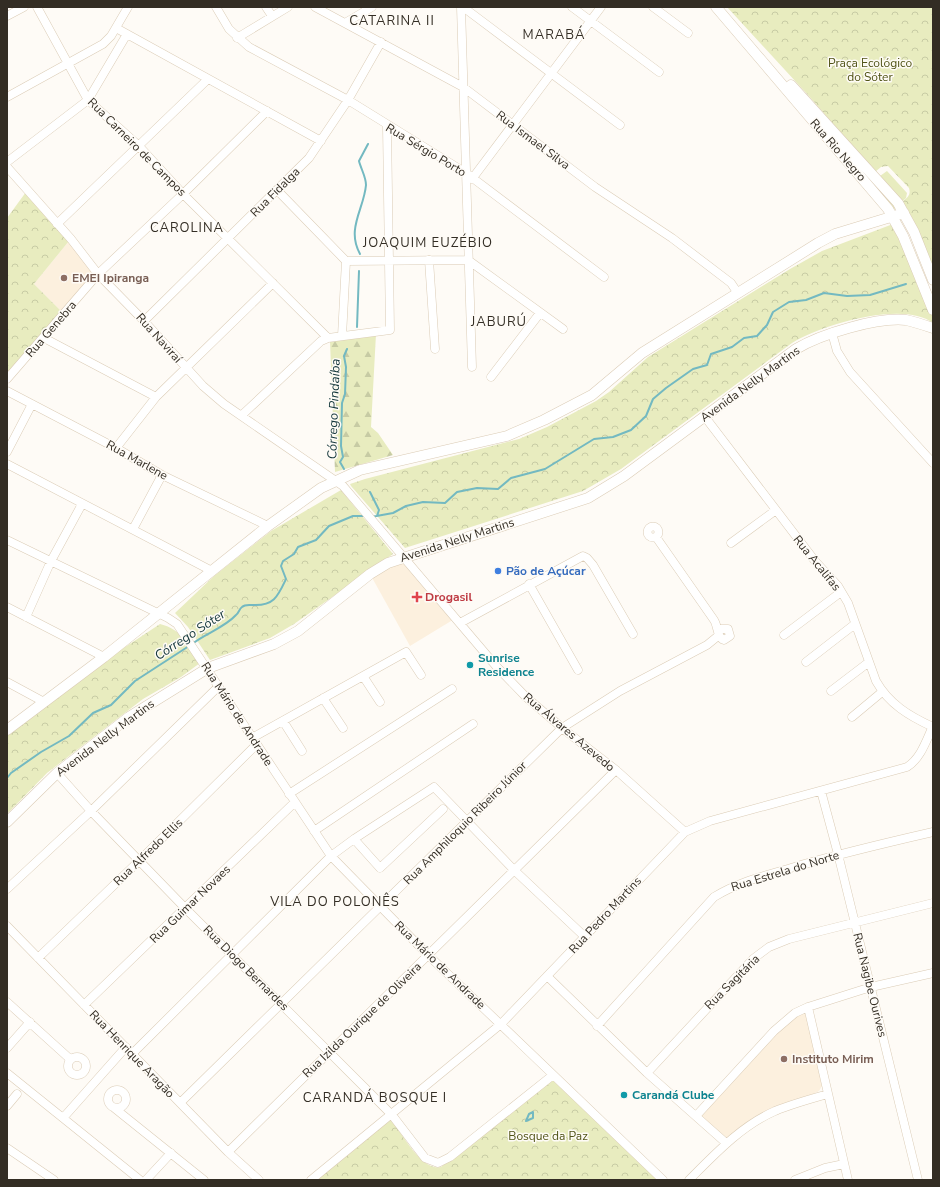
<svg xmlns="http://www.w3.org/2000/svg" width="940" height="1187" font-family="'Nunito Sans',sans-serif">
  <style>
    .built { fill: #fcf0de }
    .grass { fill: #e8ecbf }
    .forest { fill: url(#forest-firs) }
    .park { fill: url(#park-crowns) }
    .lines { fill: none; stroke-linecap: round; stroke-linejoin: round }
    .stream { stroke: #73b9c1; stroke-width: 2 }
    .minor-casing { stroke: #dbccb6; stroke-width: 9 }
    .major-casing { stroke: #dbccb6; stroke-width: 11 }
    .minor { stroke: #fff; stroke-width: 8 }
    .major { stroke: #fff; stroke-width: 10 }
    .education-dot { fill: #8d6e63; stroke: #fefbf6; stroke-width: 1.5 }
    .shop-dot { fill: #3f7fe0; stroke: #fefbf6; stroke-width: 1.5 }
    .health-dot { fill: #e0444e; stroke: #fefbf6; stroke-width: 1.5 }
    .culture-dot { fill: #0f9aa8; stroke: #fefbf6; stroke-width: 1.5 }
    .labels { text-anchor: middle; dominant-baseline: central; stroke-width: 3; stroke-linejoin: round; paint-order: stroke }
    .park-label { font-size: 12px; fill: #505316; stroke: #fefbf6 }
    .street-label { font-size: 12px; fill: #332d24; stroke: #fefbf6 }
    .education-label { font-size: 12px; font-weight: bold; fill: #785e54; stroke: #fefbf6; text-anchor: start }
    .shop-label { font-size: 12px; font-weight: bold; fill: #366cbe; stroke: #fefbf6; text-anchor: start }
    .health-label { font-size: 12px; font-weight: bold; fill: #be3a42; stroke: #fefbf6; text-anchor: start }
    .culture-label { font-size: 12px; font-weight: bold; fill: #0d838f; stroke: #fefbf6; text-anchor: start }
    .neighbourhood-label { font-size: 13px; letter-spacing: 1px; fill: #332d24; stroke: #fefbf6 }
    .water-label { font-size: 13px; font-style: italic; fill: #14373b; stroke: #fefbf6 }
  </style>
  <defs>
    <pattern id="forest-firs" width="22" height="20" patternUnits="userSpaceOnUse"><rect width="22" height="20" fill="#e8ecbf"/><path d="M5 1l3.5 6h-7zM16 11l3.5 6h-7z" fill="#c7cba4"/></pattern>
    <pattern id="park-crowns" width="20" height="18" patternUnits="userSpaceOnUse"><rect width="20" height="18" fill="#e8ecbf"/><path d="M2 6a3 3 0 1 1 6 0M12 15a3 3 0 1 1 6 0" fill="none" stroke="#c7cba4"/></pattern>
  </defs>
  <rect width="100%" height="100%" fill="#fefbf6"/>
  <path class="built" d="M69 241 95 272 62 312 34 284Z
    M405 557 456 618 410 646 370 574Z
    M808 1009 822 1086 819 1091 725 1140 698 1116 783 1023Z"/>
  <path class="grass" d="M805 100 873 181 887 171 907 193 906 198 899 204 900 206 892 210Z"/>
  <path class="forest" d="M376 334 371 427 378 433 393 455 335 472 330 341Z"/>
  <path class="park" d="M727 7H933V270L903 201C908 197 911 195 909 188L888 166 881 167 875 172 808 95Z
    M26 192 69 241 34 284 62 312 7 374V218Z
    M893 224 933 317V323C903 300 821 325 792 343L621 469 583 491 405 548 351 486 350 484 365 479 519 439 547 427 596 401 609 392 648 357 790 269 822 251Z
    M341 490 393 554 294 624 270 638 210 660 188 627 175 613 214 576 271 531Z
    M160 624C183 630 188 644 200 663L181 677 143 699 47 773 7 814V733L107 659Z
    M551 1078 660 1180H314L390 1117C400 1131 422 1172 441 1167Z"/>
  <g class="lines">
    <path class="stream" d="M360 254C346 229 364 209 366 185 366 177 361 169 359 161L368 144
      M357 327 359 271
      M344 469 340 462 343 457 341 446 342 403 345 394 346 367 344 356 347 349
      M370 492 379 510 377 516
      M371 517 393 513 406 506 423 502 445 503 457 492 477 488 498 489 511 478 545 469 594 439 613 437 631 430 646 416 653 399 666 388 693 369 707 365 711 354 732 347 744 338 757 336 767 325 773 312 789 302 806 300 824 293 847 296 870 295 906 284
      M192 644C206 633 224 628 236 615 239 613 239 609 242 607 245 604 249 605 253 605 274 606 278 596 286 579L281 566 283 561 294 554 298 547 316 540 329 526 353 516H365
      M7 778 11 773 41 752 69 736 93 713 111 705 135 681 189 646
      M533 1112V1118L526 1121 529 1114Z"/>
    <defs>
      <path id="minor" d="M37 7 88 100 138 145 183 194 328 338
        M216 7 229 29 249 47 348 100 466 173 604 277
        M266 7 272 16
        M315 7 463 87 595 187 672 238 731 283 737 292
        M461 7 472 367
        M463 7 620 125
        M572 7 659 72
        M653 7 688 33
        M7 16 24 7
        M345 23 372 7
        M116 28 321 141
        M237 38 288 7
        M7 97 103 44 111 36 128 7
        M7 162 88 100 127 34
        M7 167 71 239 98 274 144 321 203 386 224 404 343 486 496 666 526 697 567 732 616 770 685 832
        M472 179 601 7
        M277 190 346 261
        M57 224 208 79
        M429 260 435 349
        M346 261 468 260 563 329
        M144 321 309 158 348 100 381 42
        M832 333 837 351 850 372 933 463
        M342 336 346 261
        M44 338 156 397
        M491 377 540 313
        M7 379 98 274 183 194 267 111
        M7 391 116 448 162 475 268 526
        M242 415 321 341 328 338 390 330 387 126
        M705 417 815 561 838 586 848 603 876 681C889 704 909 716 933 727
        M116 448 156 397 273 283
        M7 452 32 404
        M7 464 212 571
        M647.5 532a5.5 5.5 0 1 1 11 0a5.5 5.5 0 1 1-11 0Z
        M133 529 162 475
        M656 537 714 620C718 626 717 638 724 640L730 636 728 629H721L719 631
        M7 540 168 618 177 624 331 856 428 955 663 1180
        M731 543 776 510
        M529 584 578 670
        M7 607 104 657
        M26 617 51 561 82 504
        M460 623 583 556 587 558 593 565 633 634
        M784 635 841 592
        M806 662 855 624
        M363 676 380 702
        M7 682 44 702
        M831 691 869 662
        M323 698 343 728
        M852 717 882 692
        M283 721 302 751
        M252 738 406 652 421 675
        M57 773 91 811 186 909 392 1115 425 1158 438 1163 450 1157 553 1075
        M821 791 838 854 918 1180
        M289 794 452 689
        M314 831 473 724
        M354 839 380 868 443 809
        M7 889 91 811 218 687
        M7 926 228 1152 259 1180
        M38 958 139 861 256 745
        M547 976 647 1073 726 1143
        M7 1002 70 1059
        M84 1005 295 802
        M808 1007 848 1180
        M597 1026 714 897C738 882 764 876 791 868 838 854 885 843 933 832
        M7 1048 30 1022
        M133 1053 331 856 354 839 434 787 514 870 584 936
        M68 1066a9 9 0 1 1 18 0a9 9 0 1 1-18 0Z
        M7 1073 140 1180
        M647 1073 753 959 769 947 789 939 933 903
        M108 1099a9 9 0 1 1 18 0a9 9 0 1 1-18 0Z
        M180 1103 562 728 620 691 707 645 718 636
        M7 1106 17 1094
        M113 1107 204 1180
        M696 1116 774 1031 795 1013 808 1007 871 987 933 973
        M63 1118 126 1047
        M7 1148 54 1180
        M228 1152 616 770
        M146 1180 171 1153
        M311 1180 501 1024 685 832 710 821 907 767C921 758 926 741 933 726
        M689 1180C715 1154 741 1126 775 1111 792 1104 810 1099 828 1094
        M795 1180 825 1168 844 1164"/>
      <path id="major" d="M716 7 888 209 903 236 933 310
        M791 85 898 203 914 232 933 280
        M7 730 104 657 268 526 321 488 360 470 507 436 544 420 592 395 642 353 818 243 835 234 904 213
        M7 822 57 773 129 717 208 668 274 644 298 631 370 574 388 563 588 498 624 476 796 349C821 334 877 317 906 320 915 322 924 325 933 328"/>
    </defs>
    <use href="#minor" class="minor-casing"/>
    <use href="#major" class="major-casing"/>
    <use href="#minor" class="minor"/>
    <use href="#major" class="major"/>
  </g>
  <g class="education-dot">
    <circle cx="64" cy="278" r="4"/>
    <circle cx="784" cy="1059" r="4"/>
  </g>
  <circle class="shop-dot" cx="498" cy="571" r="4"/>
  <path class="health-dot" d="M415 591h4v4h4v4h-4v4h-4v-4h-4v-4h4z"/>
  <g class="culture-dot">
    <circle cx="470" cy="665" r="4"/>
    <circle cx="624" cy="1095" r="4"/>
  </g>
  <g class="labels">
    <g class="park-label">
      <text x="870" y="63">Praça Ecológico<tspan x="870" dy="14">do Sóter</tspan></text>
      <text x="548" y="1136">Bosque da Paz</text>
    </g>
    <g class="street-label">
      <text transform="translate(533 140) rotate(37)">Rua Ismael Silva</text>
      <text transform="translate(137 147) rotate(45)">Rua Carneiro de Campos</text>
      <text transform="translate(426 150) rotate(31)">Rua Sérgio Porto</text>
      <text transform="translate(838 150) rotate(49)">Rua Rio Negro</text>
      <text transform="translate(275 192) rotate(-45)">Rua Fidalga</text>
      <text transform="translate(51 329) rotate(-49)">Rua Genebra</text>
      <text transform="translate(159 338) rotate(48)">Rua Naviraí</text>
      <text transform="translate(750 384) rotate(-36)">Avenida Nelly Martins</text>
      <text transform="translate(137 460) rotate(29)">Rua Marlene</text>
      <text transform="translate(457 540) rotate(-18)">Avenida Nelly Martins</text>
      <text transform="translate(817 563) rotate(51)">Rua Acalifas</text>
      <text transform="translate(237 714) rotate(57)">Rua Mário de Andrade</text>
      <text transform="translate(569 732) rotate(40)">Rua Álvares Azevedo</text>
      <text transform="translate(105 738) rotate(-37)">Avenida Nelly Martins</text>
      <text transform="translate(465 823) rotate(-45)">Rua Amphiloquio Ribeiro Júnior</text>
      <text transform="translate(148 852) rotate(-44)">Rua Alfredo Ellis</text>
      <text transform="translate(785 871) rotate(-17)">Rua Estrela do Norte</text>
      <text transform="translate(190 904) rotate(-44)">Rua Guimar Novaes</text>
      <text transform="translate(605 915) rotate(-47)">Rua Pedro Martins</text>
      <text transform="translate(440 965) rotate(44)">Rua Mário de Andrade</text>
      <text transform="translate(246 968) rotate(45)">Rua Diogo Bernardes</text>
      <text transform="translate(732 982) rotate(-45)">Rua Sagitária</text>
      <text transform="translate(870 985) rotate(76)">Rua Nagibe Ourives</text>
      <text transform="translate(362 1020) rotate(-44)">Rua Izilda Ourique de Oliveira</text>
      <text transform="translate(132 1054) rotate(46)">Rua Henrique Aragão</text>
    </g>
    <g class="education-label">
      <text x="72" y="278">EMEI Ipiranga</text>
      <text x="792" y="1059">Instituto Mirim</text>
    </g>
    <g class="shop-label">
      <text x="506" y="571">Pão de Açúcar</text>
    </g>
    <g class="health-label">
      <text x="425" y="597">Drogasil</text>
    </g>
    <g class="culture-label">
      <text x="478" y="658">Sunrise<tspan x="478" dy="14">Residence</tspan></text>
      <text x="632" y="1095">Carandá Clube</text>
    </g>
    <g class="neighbourhood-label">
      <text x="392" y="21">CATARINA II</text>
      <text x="554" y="35">MARABÁ</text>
      <text x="187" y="228">CAROLINA</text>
      <text x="428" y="243">JOAQUIM EUZÉBIO</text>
      <text x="499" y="322">JABURÚ</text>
      <text x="335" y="902">VILA DO POLONÊS</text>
      <text x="375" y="1098">CARANDÁ BOSQUE I</text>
    </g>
    <g class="water-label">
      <text transform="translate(334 409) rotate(-88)">Córrego Pindaíba</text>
      <text transform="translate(190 635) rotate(-33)">Córrego Sóter</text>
    </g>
  </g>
  <rect width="940" height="1187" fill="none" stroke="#332d24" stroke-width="16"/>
</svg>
